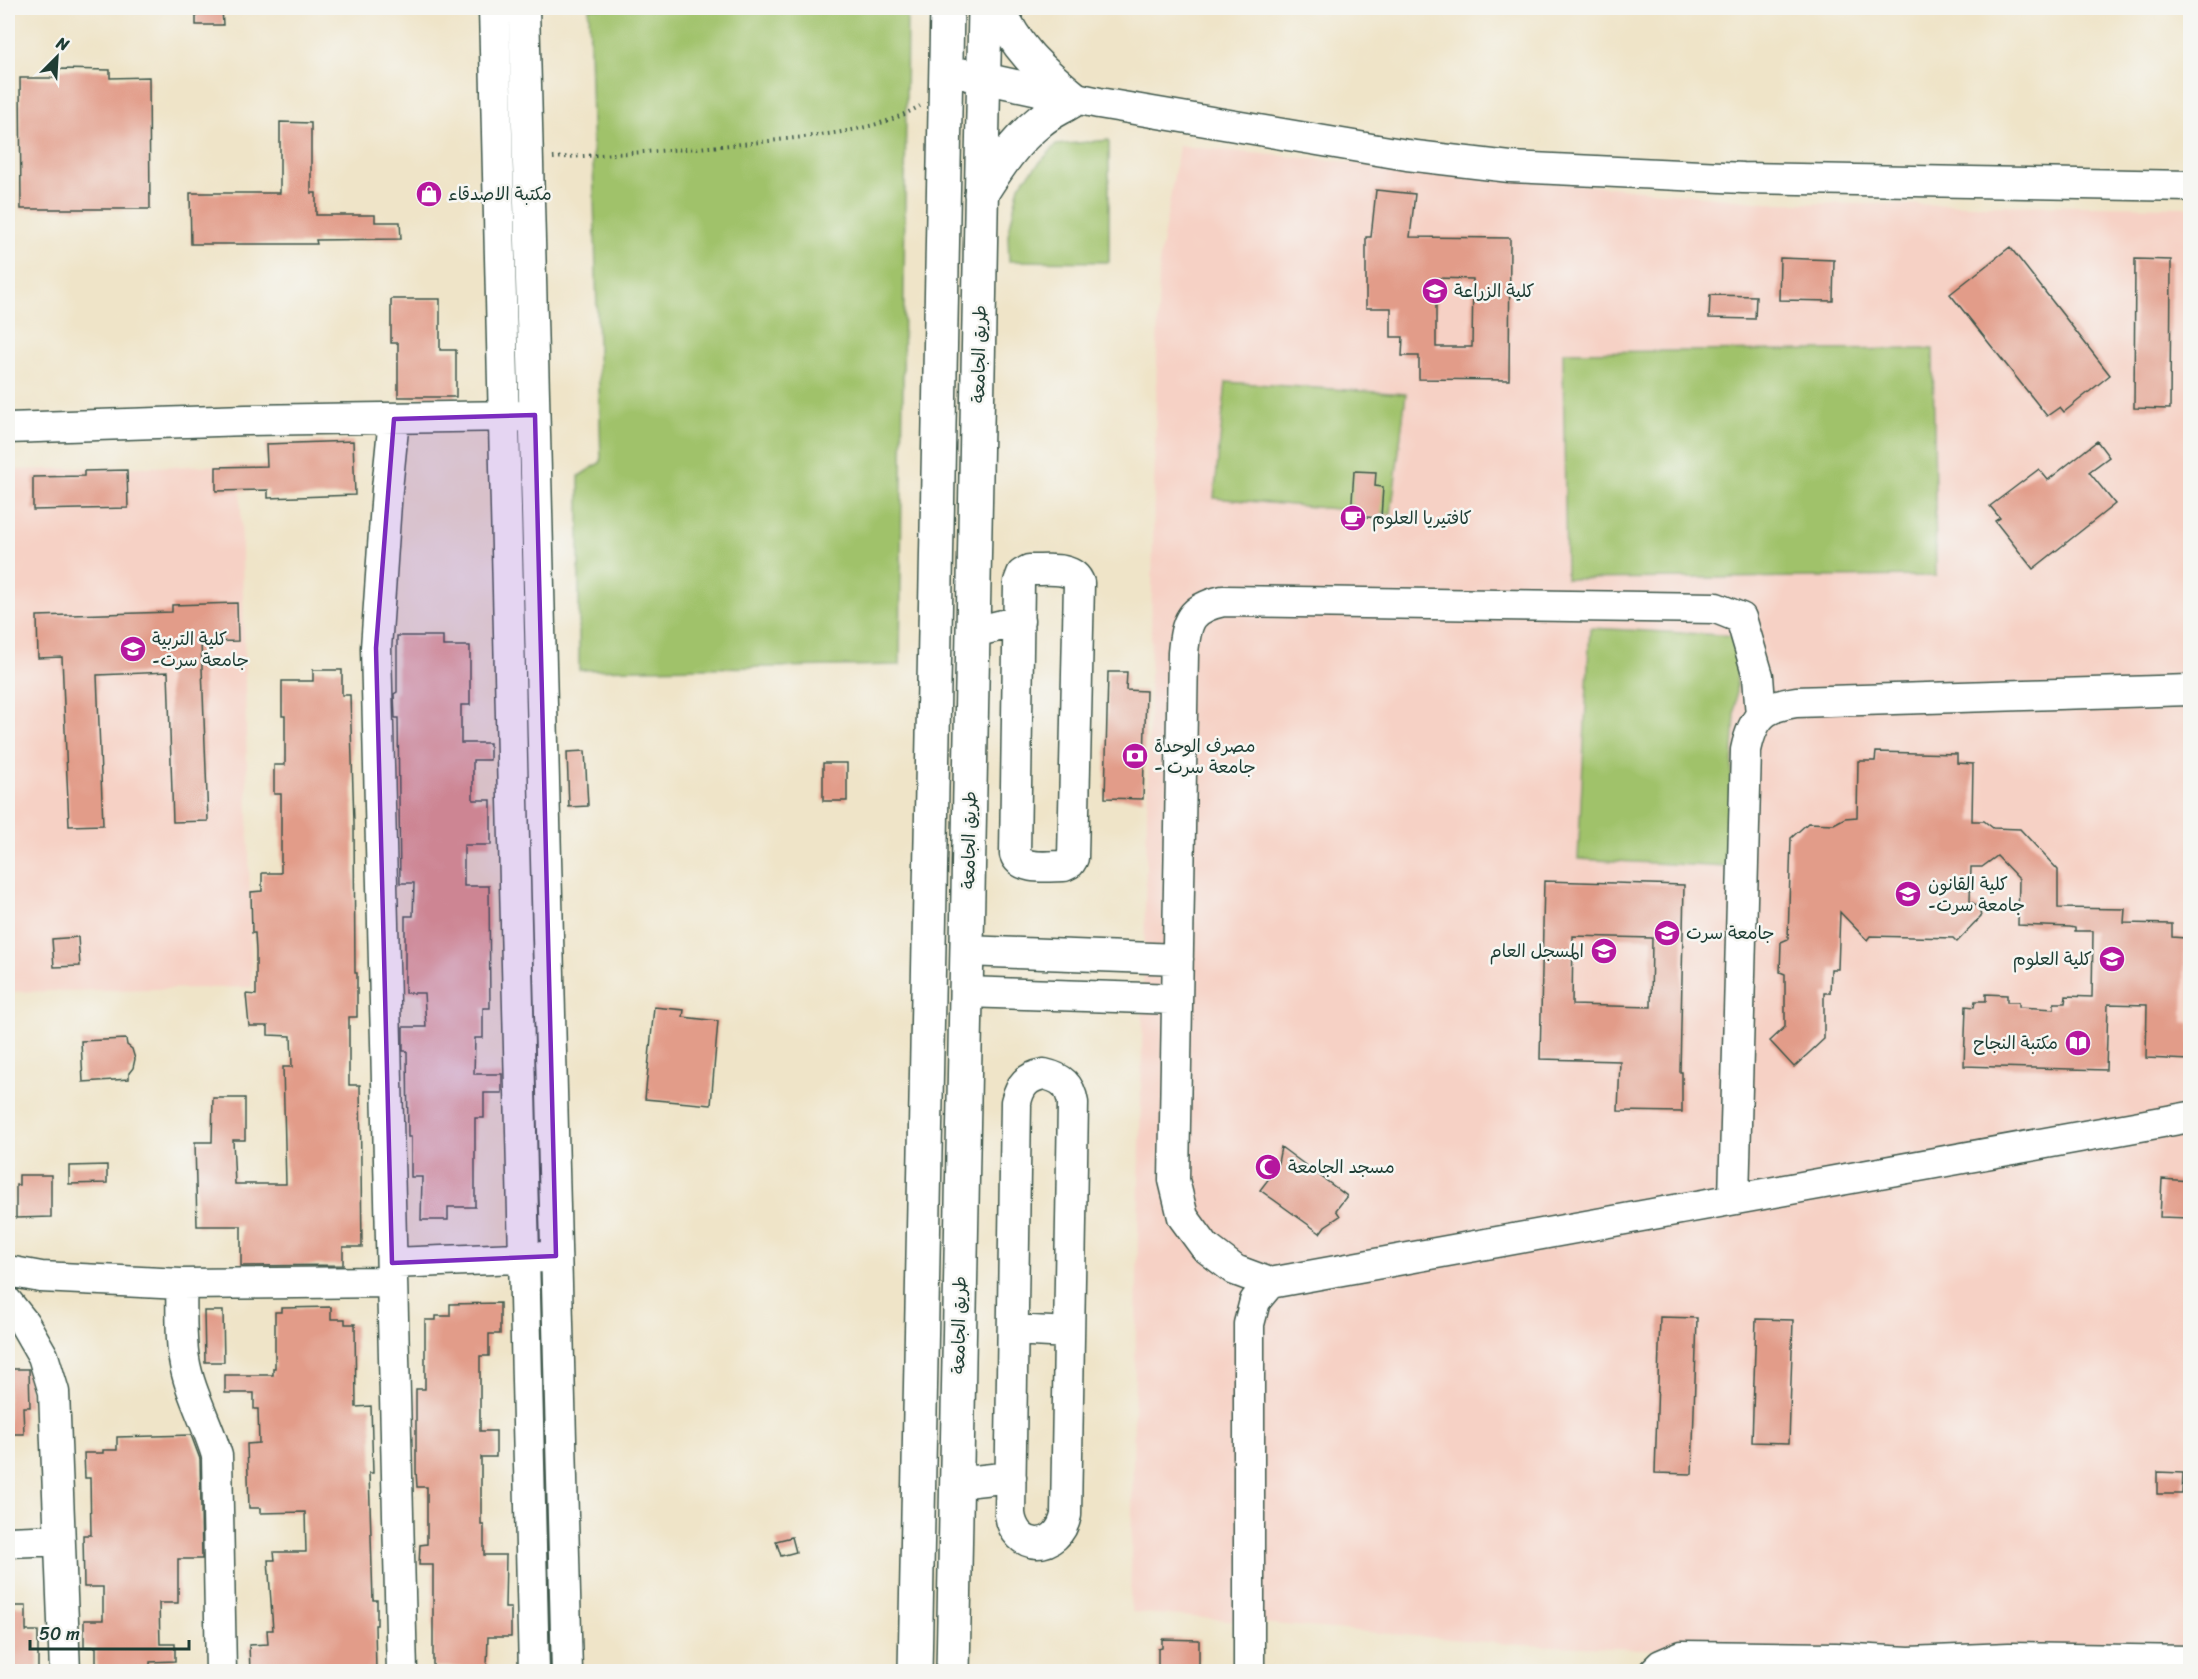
<svg xmlns="http://www.w3.org/2000/svg" width="2198" height="1679" font-family="Sriracha,'Playpen Sans Arabic',sans-serif">
  <style>
    .built { fill: #f6d1c5 }
    .green { fill: #a0c26b; stroke: #608050; stroke-width: 1.5 }
    .building { fill: #e29c89; fill-rule: evenodd }
    .lines { fill: none; stroke-linecap: round; stroke-linejoin: round }
    .minor-casing { stroke: #3e564a; stroke-width: 33 }
    .highway-casing { stroke: #3e564a; stroke-width: 36 }
    .path { stroke: #3e564a; stroke-width: 4; stroke-dasharray: 1.5 4.5; stroke-linecap: butt }
    .minor { stroke: #fff; stroke-width: 30 }
    .highway { stroke: #fff; stroke-width: 33 }
    .marked { fill: #7b2cbf; fill-opacity: 0.2; stroke: #7b2cbf; stroke-width: 4.5; stroke-linejoin: round }
    .labels { text-anchor: middle; dominant-baseline: central; stroke-width: 5; stroke-linejoin: round; paint-order: stroke }
    .poi-label { font-size: 18px; fill: #1f3d34; stroke: #f6f6f2; text-anchor: start }
    .street-label { font-size: 18px; fill: #1f3d34; stroke: #f6f6f2 }
  </style>
  <rect width="100%" height="100%" fill="#f6f6f2"/>
  <filter id="ink" filterUnits="userSpaceOnUse"><feTurbulence type="fractalNoise" baseFrequency=".0167" numOctaves="2"/><feDisplacementMap in="SourceGraphic" scale="12" xChannelSelector="R" yChannelSelector="G"/><feConvolveMatrix kernelMatrix="1 2 1 2 8 2 1 2 1" color-interpolation-filters="sRGB"/></filter>
  <filter id="wash" filterUnits="userSpaceOnUse"><feTurbulence type="fractalNoise" baseFrequency=".008" numOctaves="4" result="noise"/><feDisplacementMap in="SourceGraphic" scale="24" xChannelSelector="R" yChannelSelector="G"/><feGaussianBlur stdDeviation="1.35" result="paint"/><feColorMatrix in="noise" values="0 0 0 0 0 0 0 0 0 0 0 0 0 0 0 0 0 1.4 0 .05"/><feComposite in="paint" operator="in"/></filter>
  <g filter="url(#wash)">
    <rect width="100%" height="100%" fill="#efe4c8"/>
    <path class="built" d="M1179 146 1777 203 2190 207V1667L1521 1645 1132 1612 1130 1602 1159 263Z
      M240 465 252 987 8 992V470Z"/>
    <path class="green" d="M589 8H907L900 665 579 670V476L601 462Z
      M1109 140V262L1009 261 1008 235 1019 185 1056 145Z
      M1933 349 1936 576 1566 579 1563 352Z
      M1226 382 1406 394 1391 514 1214 498Z
      M1590 628 1739 636 1727 867 1578 859Z"/>
    <g id="blocks">
      <path class="building" d="M196 8H222L223 25H196Z
        M57 69 110 70V78L149 77 150 209H21L20 78H57Z
        M280 122 311 123V193H316V215H375V222H400L401 239 316 240 317 244H191L190 193H280Z
        M1376 190 1415 194 1410 237 1510 238 1509 380 1419 379V356H1402L1403 337H1391V308H1366V237H1371ZM1436 278 1473 279 1472 347H1436Z
        M2010 247 2110 375 2064 412 2060 407 2047 416 1950 294Z
        M1780 258 1834 260 1833 301 1779 300Z
        M2135 259 2171 260 2170 409 2134 408Z
        M1710 295 1756 296 1755 319 1709 318Z
        M391 299H440V350H456V397H398V343H391Z
        M353 441 355 495 268 498V490L216 491V467L267 466 266 444Z
        M2097 441 2109 457 2089 472 2115 504 2033 569 1995 521 2000 518 1990 506 2039 469 2048 480Z
        M127 470 128 508 33 510V477L84 476V471Z
        M1354 471 1376 472 1375 486 1383 487 1381 518 1351 516Z
        M237 603 238 641 201 642 208 821 173 822 168 672 97 675 103 825 69 826 62 657 38 658 37 616 172 612V605Z
        M397 636H443V646H470V705H461V743H490V760H473V800H491V845H464V886H489L490 1008H483V1038H475L474 1074H502V1093H484V1118H475V1207H448V1220H421L422 1177H411V1137H408L407 1051H403V1027H426L424 993H405V916H413L414 883H400L398 718H395L394 694 397 692Z
        M313 670H342V695H350L354 822 355 973H357V1017H349V1085H360L362 1247H343V1265L241 1266V1226H197L195 1142H212L213 1098H245V1140H233L235 1184H286L283 1067H292L291 1036 268 1035V1026H249L246 994 256 995V951L255 933H252L251 892 262 891V873H281V794H274V765H285V716H282V681H313Z
        M1108 672H1127L1126 690 1146 691 1143 799 1105 798Z
        M585 751 588 806 569 807 567 752Z
        M1876 752 1957 754V763L1973 764 1972 821H1984L1993 828 2020 829 2058 870V908L2125 909 2124 923 2172 924V937L2185 938 2183 1022 2190 1023V1060L2146 1058 2147 1005 2108 1004 2106 1070 1964 1066 1966 1006 1974 1007 1975 1001H1986V994L2007 995V1002H2019V1007L2054 1009V1003H2065L2066 996 2092 997 2093 931H2075V928L2070 927 2018 925 2019 879 1997 856 1982 867H1971L1970 901 1979 907 1981 917 1957 942 1953 938 1870 936 1867 940 1840 912 1838 969H1831L1830 993H1824V1039L1794 1067 1770 1041 1785 1027V974L1780 972 1781 942 1788 939 1791 838 1808 823 1834 824 1845 818 1857 817 1858 761H1875Z
        M823 763H847V801H823Z
        M1544 881 1684 885 1680 1072H1682V1112L1618 1111 1620 1061 1540 1059ZM1573 936 1652 938 1651 1007 1572 1005Z
        M78 937 80 966 54 967 52 939Z
        M654 1007 684 1010 683 1017 718 1021 711 1105 645 1099Z
        M126 1039 127 1045 132 1049 135 1059 133 1068 129 1073V1079L83 1082 81 1041Z
        M1281 1147 1347 1196 1336 1210 1340 1216 1325 1226 1320 1233 1260 1190 1277 1168Z
        M107 1165V1183L69 1184V1166Z
        M19 1175H51V1217L16 1218V1185H19Z
        M2162 1179 2190 1181V1218L2160 1217Z
        M500 1303V1334H489V1356H480V1431H496V1457H481V1525H484V1555H506L505 1608H511V1637H488L487 1668 433 1667V1565H419L420 1545 427 1544V1487H417L416 1471V1389H425V1320H436V1316H450V1304Z
        M331 1307V1319H345V1324H355L356 1407 371 1406 373 1473H369L373 1600H377V1625H375L376 1671H250L249 1645 268 1644 267 1630H273L268 1560H275L274 1552H306L305 1512 260 1513V1508H249L247 1444 259 1443 258 1409H254V1393H225V1375H273V1368H275V1312H282V1308Z
        M204 1311H223L224 1362H205Z
        M1660 1317 1697 1318 1692 1474 1655 1473Z
        M1756 1319 1793 1320 1789 1443 1752 1442Z
        M8 1369H29L30 1407H23L24 1434H8Z
        M191 1435 200 1459 202 1559H178V1603H159L160 1644H175V1661L150 1662V1671L96 1670V1647H84V1620H103V1587H84L83 1535H91L90 1478H85L84 1453H103V1450H117V1437Z
        M2157 1472 2183 1473 2182 1494H2157Z
        M792 1537 796 1552 781 1556 776 1541Z
        M8 1606H26V1631H38V1671H8Z
        M1162 1639 1199 1640V1671H1158V1649L1162 1648Z"/>
    </g>
  </g>
  <g filter="url(#ink)">
    <use href="#blocks" fill-opacity="0" stroke="#3e564a" stroke-width="1.5"/>
    <g class="lines">
      <defs>
        <path id="minor" d="M494 8 534 1672
          M524 8 567 1672
          M946 70 1099 103 1407 155 1510 167 1743 178 2190 186
          M394 419 387 489 376 648 402 1672
          M8 428 246 420 523 416
          M1029 570C1044 571 1073 565 1079 583L1073 858 1070 863 1064 866C1049 866 1021 871 1015 854L1019 582 1022 574Z
          M974 632 1019 621
          M966 951 1178 959
          M966 992 1177 999
          M1044 1074C1062 1078 1070 1085 1073 1103L1066 1515C1058 1553 1015 1552 1010 1514L1016 1102C1020 1085 1027 1077 1044 1074Z
          M1734 1199 1746 750C1753 717 1763 707 1796 702L2190 690
          M392 1263 544 1257
          M8 1271 41 1277 181 1284 392 1282
          M1270 1283 1235 1270 1205 1247 1183 1217 1174 1180 1183 653C1186 621 1190 608 1223 601L1716 608 1741 618 1758 676 1761 716
          M181 1284C182 1308 180 1335 184 1359 189 1392 208 1424 217 1456L221 1672
          M8 1303 24 1323 43 1356 54 1392 65 1672
          M1013 1330 1069 1333
          M956 1483 1011 1477
          M8 1542 59 1540
          M1249 1672V1324L1255 1301 1270 1283 2190 1117
          M1654 1672 1661 1665 1682 1656 1836 1658 1909 1662 2009 1658 2190 1661"/>
        <path id="highway" d="M999 8C1015 48 1040 69 1073 97
          M981 194C998 167 1015 141 1040 121 1049 113 1061 108 1072 101
          M915 1672 947 8
          M953 1672 985 8"/>
      </defs>
      <use href="#minor" class="minor-casing"/>
      <use href="#highway" class="highway-casing"/>
      <path class="path" d="M553 158C628 153 703 149 778 140 827 134 877 131 920 106"/>
      <use href="#minor" class="minor"/>
      <use href="#highway" class="highway"/>
    </g>
  </g>
  <path class="marked" d="M535 415 556 1256 392 1263 376 648 394 419Z"/>
  <defs>
    <symbol id="shop-disc" viewBox="-11 -11 22 22"><circle r="9.5" fill="#b5179e" stroke="#f6f6f2"/><path d="M-5-2.5h2.3a2.7 3.5 0 0 1 5.4 0H5L5.5 6h-11ZM-1.5-2.5h3a1.5 2.3 0 0 0-3 0Z" fill="#fff"/></symbol>
    <symbol id="university-disc" viewBox="-11 -11 22 22"><circle r="9.5" fill="#b5179e" stroke="#f6f6f2"/><path d="M0-5L7-2L0 1L-7-2ZM-4 1L0 2.5L4 1V4Q0 6-4 4Z" fill="#fff"/></symbol>
    <symbol id="cafe-disc" viewBox="-11 -11 22 22"><circle r="9.5" fill="#b5179e" stroke="#f6f6f2"/><path d="M-5.5-4.5H6V0H3Q3 3.5 0 3.5H-2.5Q-5.5 3.5-5.5 0ZM3-3.2v2h1.7v-2ZM-6 4.5H4V6H-6Z" fill="#fff"/></symbol>
    <symbol id="bank-disc" viewBox="-11 -11 22 22"><circle r="9.5" fill="#b5179e" stroke="#f6f6f2"/><path d="M-6-4H6V4H-6ZM0-2.3a2.3 2.3 0 1 0 0 4.6a2.3 2.3 0 1 0 0-4.6Z" fill="#fff"/></symbol>
    <symbol id="library-disc" viewBox="-11 -11 22 22"><circle r="9.5" fill="#b5179e" stroke="#f6f6f2"/><path d="M-6-4Q-3-5.5-.7-3.5V5Q-3 3-6 4ZM6-4Q3-5.5 .7-3.5V5Q3 3 6 4Z" fill="#fff"/></symbol>
    <symbol id="mosque-disc" viewBox="-11 -11 22 22"><circle r="9.5" fill="#b5179e" stroke="#f6f6f2"/><path d="M3.5-4.9A6 6 0 1 0 3.5 4.9A5 5 0 1 1 3.5-4.9Z" fill="#fff"/></symbol>
  </defs>
  <g fill-rule="evenodd">
    <use href="#shop-disc" x="414" y="179" width="30" height="30"/>
    <use href="#university-disc" x="1420" y="276" width="30" height="30"/>
    <use href="#cafe-disc" x="1338" y="503" width="30" height="30"/>
    <use href="#university-disc" x="118" y="634" width="30" height="30"/>
    <use href="#bank-disc" x="1120" y="741" width="30" height="30"/>
    <use href="#university-disc" x="1893" y="879" width="30" height="30"/>
    <use href="#university-disc" x="1652" y="918" width="30" height="30"/>
    <use href="#university-disc" x="1589" y="936" width="30" height="30"/>
    <use href="#university-disc" x="2097" y="944" width="30" height="30"/>
    <use href="#library-disc" x="2063" y="1028" width="30" height="30"/>
    <use href="#mosque-disc" x="1253" y="1152" width="30" height="30"/>
  </g>
  <g class="labels">
    <g class="poi-label">
      <text x="448" y="194">مكتبة الاصدقاء</text>
      <text x="1454" y="291">كلية الزراعة</text>
      <text x="1372" y="518">كافتيريا العلوم</text>
      <text x="152" y="639">كلية التربية<tspan x="152" dy="21">-جامعة سرت</tspan></text>
      <text x="1154" y="746">مصرف الوحدة<tspan x="1154" dy="21">- جامعة سرت</tspan></text>
      <text x="1928" y="884">كلية القانون<tspan x="1928" dy="21">-جامعة سرت</tspan></text>
      <text x="1686" y="933">جامعة سرت</text>
      <text x="1584" y="951" text-anchor="end">المسجل العام</text>
      <text x="2092" y="959" text-anchor="end">كلية العلوم</text>
      <text x="2058" y="1043" text-anchor="end">مكتبة النجاح</text>
      <text x="1288" y="1167">مسجد الجامعة</text>
    </g>
    <g class="street-label">
      <text transform="translate(979 354) rotate(-89)">طريق الجامعة</text>
      <text transform="translate(969 840) rotate(-89)">طريق الجامعة</text>
      <text transform="translate(959 1325) rotate(-89)">طريق الجامعة</text>
    </g>
  </g>
  <rect width="2198" height="1679" fill="none" stroke="#f6f6f2" stroke-width="30"/>
  <g transform="translate(57 57) rotate(24)" stroke="#f6f6f2" stroke-width="4.5" paint-order="stroke">
  <path d="M0-4.5L10 22L0 15L-10 22Z" fill="#1f3d34"/>
  <text y="-9" font-size="16" font-weight="bold" text-anchor="middle" fill="#1f3d34">N</text>
  </g>
  <path d="M30 1640v9h159v-9" fill="none" stroke="#1f3d34" stroke-width="3"/>
  <text x="39" y="1640" font-size="18" fill="#1f3d34" stroke="#f6f6f2" stroke-width="4.5" paint-order="stroke">50 m</text>
</svg>
